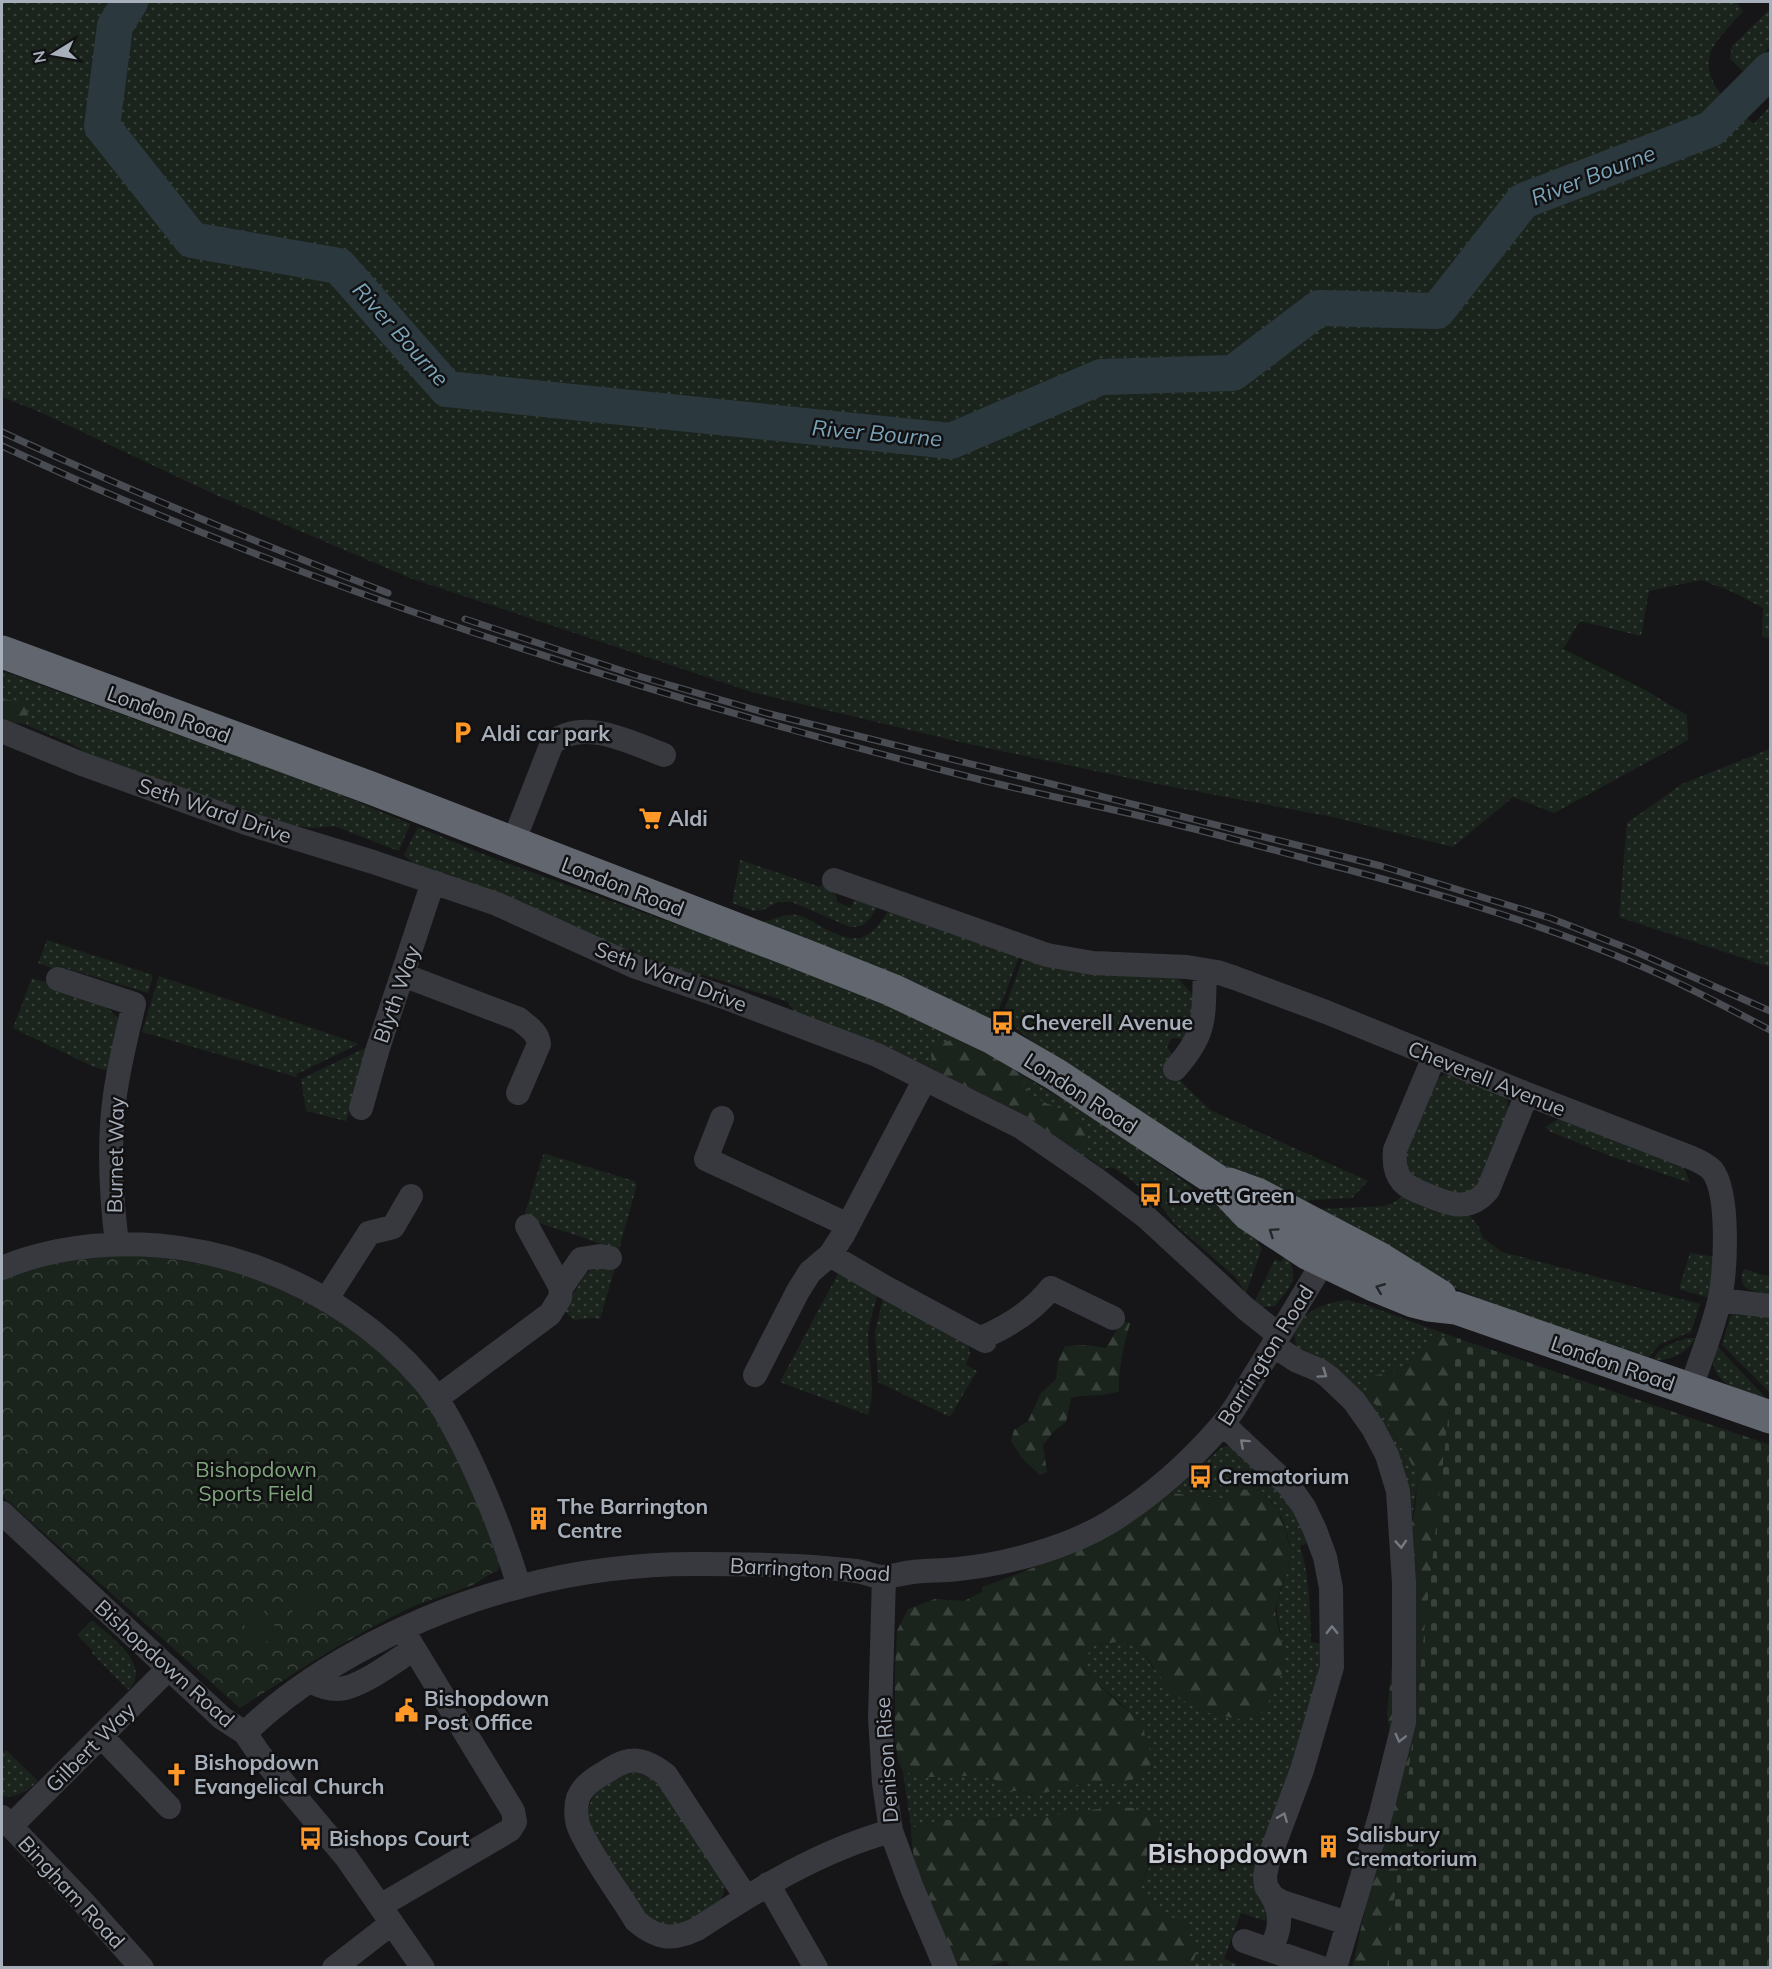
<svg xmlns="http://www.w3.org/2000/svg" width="1772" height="1969" font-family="Mulish,sans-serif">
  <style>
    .grass { fill: url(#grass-dots) }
    .forest { fill: url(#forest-firs) }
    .cemetery { fill: url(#cemetery-stones) }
    .park { fill: url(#park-crowns) }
    .pitch { fill: #1b241c }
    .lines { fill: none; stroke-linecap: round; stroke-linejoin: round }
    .river { stroke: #2b383e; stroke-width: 36 }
    .minor { stroke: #37393e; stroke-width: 24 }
    .highway { stroke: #62676f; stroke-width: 33 }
    .rail-casing { stroke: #494d53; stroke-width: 7 }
    .rail { stroke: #111113; stroke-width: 4.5; stroke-dasharray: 14; stroke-linecap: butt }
    .oneway { stroke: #25262a }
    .oneway2 { stroke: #757a82 }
    .labels { text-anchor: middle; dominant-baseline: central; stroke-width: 5; stroke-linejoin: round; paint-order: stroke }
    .street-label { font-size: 21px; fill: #a7afba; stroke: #111113 }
    .poi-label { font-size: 21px; font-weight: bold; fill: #a7afba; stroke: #111113; text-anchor: start }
    .park-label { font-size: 21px; fill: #7fa67c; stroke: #111113 }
    .water-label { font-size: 22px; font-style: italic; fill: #7ba4b8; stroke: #111113 }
    .district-label { font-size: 27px; font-weight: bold; fill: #c8cdd5; stroke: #111113 }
  </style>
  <defs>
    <pattern id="grass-dots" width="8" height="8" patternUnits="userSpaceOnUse" patternTransform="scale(1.5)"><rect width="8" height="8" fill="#1b241c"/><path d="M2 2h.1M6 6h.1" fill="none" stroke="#39413b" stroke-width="1.8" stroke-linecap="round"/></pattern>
    <pattern id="forest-firs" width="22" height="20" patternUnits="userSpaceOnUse" patternTransform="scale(1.5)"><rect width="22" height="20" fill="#1b241c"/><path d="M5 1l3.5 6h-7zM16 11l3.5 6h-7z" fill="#39413b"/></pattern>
    <pattern id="cemetery-stones" width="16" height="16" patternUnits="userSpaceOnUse" patternTransform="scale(1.5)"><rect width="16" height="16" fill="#1b241c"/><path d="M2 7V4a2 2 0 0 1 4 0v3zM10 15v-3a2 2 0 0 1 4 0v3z" fill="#39413b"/></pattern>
    <pattern id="park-crowns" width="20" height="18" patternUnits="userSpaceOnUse" patternTransform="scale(1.5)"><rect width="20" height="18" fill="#1b241c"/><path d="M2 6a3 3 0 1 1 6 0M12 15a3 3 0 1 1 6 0" fill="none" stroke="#39413b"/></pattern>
  </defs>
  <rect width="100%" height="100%" fill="#161618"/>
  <path class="grass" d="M2 2H1736L1743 11C1734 22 1715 40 1711 52 1700 84 1733 106 1754 124L1770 106V638L1762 637 1763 608 1733 592 1701 580 1649 591 1641 636 1580 621 1563 649 1645 690 1687 715 1688 740 1554 813 1513 797 1453 847 1333 817 1152 783 960 742 752 692 410 578 216 495 40 412 2 397Z
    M1770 9V46L1746 74 1730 59 1732 46Z
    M2 671 330 790 410 824 399 851 334 826 311 828 272 822 85 753 74 745 22 723 2 722Z
    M1770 749V967L1619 917 1627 823 1682 784Z
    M418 827 493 858 655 917 743 947 924 1020 974 1047 1111 1128 1261 1238 1257 1243 1262 1248 1246 1293 1235 1277 1175 1224 1162 1207 1128 1177 1112 1167 1104 1169 1084 1155 1079 1160 796 1015 788 1002 703 975 688 978 416 866 404 855Z
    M740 860 820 887 822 884C832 887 836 891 837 902L851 908 854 901 858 899 878 903C872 917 867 928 850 927L792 902H778L763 910 754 911 732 903Z
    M890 908 1020 954 995 1020 955 1006 756 925C768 921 785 913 797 915 805 916 811 921 818 925 855 945 868 945 890 908Z
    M47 940 153 975 148 993 59 966 57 970 38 963Z
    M1024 955 1177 977 1195 997 1198 1013 1183 1039 1172 1038 1167 1047 1172 1054 1167 1068 1210 1110 1368 1181 1352 1198 1311 1200 1296 1205 1170 1136 1058 1064 1002 1016Z
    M159 976 359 1044 297 1074 296 1077 142 1032Z
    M32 978C59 987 105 996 119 1021L111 1072 94 1067 13 1028Z
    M365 1048 369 1049 346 1121 306 1111 301 1079Z
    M1447 1074 1504 1095 1507 1100 1510 1113 1486 1179 1460 1198 1417 1183 1404 1167 1405 1149 1436 1079Z
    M1567 1114 1681 1161 1690 1183 1613 1157 1551 1132 1545 1127Z
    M546 1154 634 1181 637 1184 619 1250 528 1219 525 1213 543 1155Z
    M1406 1194 1467 1212 1479 1227 1483 1238 1502 1252 1700 1304 1691 1332 1660 1344 1648 1358 1498 1307 1451 1286 1317 1211 1321 1209 1384 1206 1393 1203Z
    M1690 1253 1716 1257 1709 1298 1679 1289Z
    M1287 1255C1300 1283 1290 1285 1275 1306L1260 1307 1253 1305 1275 1259 1280 1262Z
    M592 1268H615L600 1319 591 1318 574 1320 564 1310 584 1276Z
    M1744 1269 1770 1277V1294C1754 1291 1735 1291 1744 1269Z
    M840 1270 879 1291C874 1307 869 1322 868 1338 868 1366 877 1387 868 1415L780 1382Z
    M884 1294 968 1343 970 1354 966 1365 977 1371 950 1417 878 1382 875 1331Z
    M1347 1300 1366 1305 1457 1338 1432 1335C1427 1342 1425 1350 1420 1356 1409 1371 1387 1371 1370 1377L1366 1394 1379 1408 1418 1475 1411 1526 1399 1471 1298 1350C1283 1319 1322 1302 1347 1300Z
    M1735 1313 1770 1315V1393L1722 1345 1730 1317Z
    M1687 1338H1696C1685 1353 1673 1361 1654 1360 1658 1346 1674 1343 1687 1338Z
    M1716 1345 1764 1396 1765 1398C1738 1389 1703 1383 1716 1345Z
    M1225 1446H1233L1268 1473 1311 1541 1300 1546C1310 1578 1310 1610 1311 1642L1327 1645V1667L1255 1879 1258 1896 1268 1907 1272 1923 1241 1913 1224 1959 1237 1964 1234 1967H1191L1196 1953 1150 1905 1139 1887 1152 1862 1111 1807 1030 1819 941 1820 911 1828 903 1772 928 1777H955L976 1775 1000 1781 1008 1791H1018L1032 1795 1090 1782H1121L1140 1720 1094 1680 1081 1664 1093 1646 1122 1641 1140 1648 1154 1670 1281 1633C1273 1603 1278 1601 1287 1573 1294 1554 1288 1527 1277 1509 1274 1503 1267 1497 1262 1491L1240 1489 1224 1499 1171 1493 1221 1448Z
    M92 1620C108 1635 154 1665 128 1690L92 1653 93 1651 77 1635Z
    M6 1750 38 1781C26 1792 18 1798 2 1796V1754Z
    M638 1772 653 1780 665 1791 723 1880 724 1892 721 1900 683 1928 651 1924 595 1845 587 1811 592 1799 598 1790 622 1776Z"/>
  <path class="forest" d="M2 699 21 702C28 710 30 714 26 724L2 722Z
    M960 1039C975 1048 1004 1061 1017 1072 1024 1078 1024 1090 1035 1097 1056 1112 1082 1107 1088 1137 1083 1146 1080 1150 1070 1152L933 1074 931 1054C939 1043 947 1040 960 1039Z
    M1122 1321 1130 1323C1124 1346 1118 1367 1119 1391 1103 1398 1087 1393 1071 1398L1066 1422 1054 1431 1043 1445 1047 1472 1040 1475 1022 1458 1011 1441 1014 1430 1028 1421 1041 1393 1056 1379 1058 1361 1065 1346 1087 1345 1106 1348Z
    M1432 1335 1457 1338 1387 1967 1352 1968 1385 1821 1397 1779 1387 1713 1389 1693 1400 1586 1415 1508 1418 1475 1379 1408 1365 1395 1370 1377C1387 1371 1409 1371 1420 1356 1425 1350 1427 1342 1432 1335Z
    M1240 1489 1262 1491 1277 1509 1285 1528 1291 1552 1288 1571 1280 1590 1275 1611 1285 1659 1279 1683 1263 1712 1243 1720 1204 1712 1173 1695 1140 1648 1122 1641 1093 1646 1081 1665 1094 1680 1117 1702 1140 1720 1153 1760 1144 1776 1121 1782H1090L1034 1795 1018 1791H1008L1000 1781 976 1775 955 1777H928L903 1772 898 1760 895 1738V1670L897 1631 908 1609 935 1599 964 1601 982 1592V1587C1050 1563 1112 1536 1171 1493L1224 1499Z
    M1111 1807 1133 1808 1154 1816 1161 1840 1139 1887 1150 1905 1186 1925 1196 1954 1191 1967 1011 1968 1006 1961 987 1967H961C934 1926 912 1878 911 1828L941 1820 1030 1819Z"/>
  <path class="cemetery" d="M1457 1338 1770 1445V1967L1387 1968Z"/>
  <path class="park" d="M126 1252 237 1270 303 1298 369 1340 420 1389 457 1450 500 1564 498 1571C488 1573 481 1582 470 1586 451 1594 430 1599 410 1608 350 1636 296 1672 240 1708L2 1496V1278L35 1266Z"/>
  <path class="pitch" d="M305 1584 321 1608 300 1622 284 1599Z
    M260 1606 279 1632 260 1646 241 1621Z"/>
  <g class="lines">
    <path class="river" d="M130 2 115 26 102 126 192 240 339 266 447 389 951 441 1101 377 1233 373 1319 308 1437 311 1523 201 1711 129 1770 70"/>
    <path class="minor" d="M2 731 82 764 246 823 373 862 497 904 636 967 729 999 877 1055 1021 1127 1096 1179 1146 1217 1246 1309 1279 1335
      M513 843 552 743C584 717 631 743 664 755
      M834 880 1047 955 1093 963 1187 967 1217 972 1235 978 1326 1012 1527 1094 1692 1158C1699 1161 1707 1165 1712 1170 1730 1193 1726 1274 1719 1302 1712 1332 1700 1361 1690 1390
      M403 975 519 1019C527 1026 538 1032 539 1044L518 1093
      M58 979 134 1004C127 1034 119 1065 115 1095 108 1144 111 1195 117 1244
      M1434 1057 1395 1150C1394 1160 1395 1173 1402 1181 1408 1188 1419 1192 1427 1195 1450 1205 1470 1212 1488 1190L1527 1094
      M1175 1069C1208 1032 1203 1017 1205 970
      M361 1108 378 1048 433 882
      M722 1118 706 1159 848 1225
      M830 1255 883 1286 985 1341
      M2 1268C20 1260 39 1255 58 1251 190 1224 337 1279 424 1381 439 1399 451 1422 462 1443 485 1489 504 1537 519 1586
      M561 1288 581 1259 600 1256 610 1258
      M326 1300 369 1233 393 1227 411 1196
      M1720 1300 1770 1306
      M981 1338C1007 1327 1033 1311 1051 1288L1113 1318
      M1273 1345 1297 1361 1319 1370 1329 1377 1354 1401 1373 1428 1387 1455 1398 1491 1404 1583V1722L1381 1813 1335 1968
      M755 1375 798 1291 810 1272 830 1255 843 1235 925 1079
      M437 1398 550 1314 560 1298 561 1288 527 1226
      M1223 1424 1289 1486 1304 1507 1315 1530 1325 1557 1331 1588 1332 1667 1302 1770 1268 1861 1265 1876 1266 1886 1272 1896 1282 1902 1347 1923
      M2 1513 222 1718 245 1733 260 1755 346 1857 423 1968
      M884 1577 880 1717 884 1783 891 1831 912 1888 946 1968
      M310 1681C319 1686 327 1689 338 1689 359 1689 396 1660 414 1649
      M245 1733C314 1665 425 1611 519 1587 576 1571 644 1563 703 1564 754 1564 806 1565 856 1571 865 1572 873 1576 881 1577 892 1577 903 1573 913 1572 928 1570 943 1571 958 1569 1007 1564 1067 1548 1110 1522 1150 1497 1190 1462 1221 1426 1235 1411 1245 1390 1256 1373 1282 1331 1307 1289 1332 1247
      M101 1736 169 1807
      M2 1817 84 1903 142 1968
      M11 1826 169 1668
      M768 1884 816 1968
      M746 1897 666 1775C647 1760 633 1755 612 1768 599 1776 584 1783 578 1798 575 1808 576 1821 580 1830 595 1862 618 1891 636 1921 657 1939 672 1941 697 1929 758 1889 819 1851 891 1831
      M380 1906 510 1830 515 1822 513 1811 402 1629
      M1244 1941 1322 1968
      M1271 1950C1279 1931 1284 1916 1272 1896
      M334 1968 392 1923"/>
    <path class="highway" d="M2 652 371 788 814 959 892 990 991 1037 1055 1074 1216 1180 1248 1214 1307 1253 1376 1286 1413 1301 1429 1305 1456 1308 1770 1417
      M1229 1184 1259 1195 1377 1257 1440 1296"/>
    <defs>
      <path id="rail" d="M2 432C129 491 258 543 388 593
        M2 446C305 587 626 689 950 772 1025 792 1102 806 1178 825 1224 836 1269 849 1315 861 1423 889 1532 920 1636 964 1682 983 1726 1007 1770 1030
        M465 619 635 675 766 713 1381 866 1550 918 1632 950 1770 1011"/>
    </defs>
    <use href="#rail" class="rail-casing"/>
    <use href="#rail" class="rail"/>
  </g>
  <defs><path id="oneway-chevron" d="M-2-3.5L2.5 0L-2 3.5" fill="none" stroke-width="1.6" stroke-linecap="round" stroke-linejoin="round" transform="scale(1.5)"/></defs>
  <g class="oneway">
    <use href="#oneway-chevron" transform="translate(1273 1232) rotate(-146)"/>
    <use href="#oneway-chevron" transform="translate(1380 1288) rotate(-158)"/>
  </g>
  <g class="oneway2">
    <use href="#oneway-chevron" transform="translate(1323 1374) rotate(34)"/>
    <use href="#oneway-chevron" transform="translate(1244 1443) rotate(-138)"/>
    <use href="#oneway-chevron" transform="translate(1401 1544) rotate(86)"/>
    <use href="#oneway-chevron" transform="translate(1332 1630) rotate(-91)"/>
    <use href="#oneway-chevron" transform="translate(1400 1738) rotate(104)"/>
    <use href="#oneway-chevron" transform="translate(1283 1817) rotate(-68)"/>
  </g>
  <defs>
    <symbol id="parking-bare" viewBox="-9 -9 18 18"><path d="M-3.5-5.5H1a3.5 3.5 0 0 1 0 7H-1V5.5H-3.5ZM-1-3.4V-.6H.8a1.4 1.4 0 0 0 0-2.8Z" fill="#ff9827" stroke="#111113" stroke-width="2.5" paint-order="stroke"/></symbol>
    <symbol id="supermarket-bare" viewBox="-9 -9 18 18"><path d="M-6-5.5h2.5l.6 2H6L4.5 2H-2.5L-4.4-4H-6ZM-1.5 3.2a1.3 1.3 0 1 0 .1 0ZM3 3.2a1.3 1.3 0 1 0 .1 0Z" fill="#ff9827" stroke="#111113" stroke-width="2.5" paint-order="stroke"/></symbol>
    <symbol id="bus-bare" viewBox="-9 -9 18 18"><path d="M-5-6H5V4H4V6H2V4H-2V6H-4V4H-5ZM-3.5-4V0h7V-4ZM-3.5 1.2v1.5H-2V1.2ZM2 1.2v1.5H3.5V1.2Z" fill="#ff9827" stroke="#111113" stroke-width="2.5" paint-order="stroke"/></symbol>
    <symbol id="building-bare" viewBox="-9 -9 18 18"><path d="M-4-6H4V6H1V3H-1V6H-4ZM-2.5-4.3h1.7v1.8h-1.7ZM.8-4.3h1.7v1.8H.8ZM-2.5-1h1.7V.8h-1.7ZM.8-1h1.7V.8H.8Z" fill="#ff9827" stroke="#111113" stroke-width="2.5" paint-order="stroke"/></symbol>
    <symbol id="civic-bare" viewBox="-9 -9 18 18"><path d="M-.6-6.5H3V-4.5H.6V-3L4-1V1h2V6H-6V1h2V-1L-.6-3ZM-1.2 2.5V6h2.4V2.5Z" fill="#ff9827" stroke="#111113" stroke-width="2.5" paint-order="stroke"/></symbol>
    <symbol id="church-bare" viewBox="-9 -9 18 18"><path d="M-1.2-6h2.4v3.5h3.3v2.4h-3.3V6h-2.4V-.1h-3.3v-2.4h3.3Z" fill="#ff9827" stroke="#111113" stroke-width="2.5" paint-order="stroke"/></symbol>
  </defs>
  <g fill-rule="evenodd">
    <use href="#parking-bare" x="446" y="716" width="33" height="33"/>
    <use href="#supermarket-bare" x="634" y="802" width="33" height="33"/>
    <use href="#bus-bare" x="986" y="1006" width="33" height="33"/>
    <use href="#bus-bare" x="1134" y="1178" width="33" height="33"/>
    <use href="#bus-bare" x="1184" y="1460" width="33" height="33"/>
    <use href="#building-bare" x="522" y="1502" width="33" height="33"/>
    <use href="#civic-bare" x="390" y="1694" width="33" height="33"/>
    <use href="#church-bare" x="160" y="1758" width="33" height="33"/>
    <use href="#bus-bare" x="294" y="1822" width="33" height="33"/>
    <use href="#building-bare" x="1312" y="1830" width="33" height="33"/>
  </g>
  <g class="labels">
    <g class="street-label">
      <text transform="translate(169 714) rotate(20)">London Road</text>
      <text transform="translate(215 810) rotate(19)">Seth Ward Drive</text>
      <text transform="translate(623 886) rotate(21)">London Road</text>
      <text transform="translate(671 976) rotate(21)">Seth Ward Drive</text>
      <text transform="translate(396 994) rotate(-71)">Blyth Way</text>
      <text transform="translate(1487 1078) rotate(22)">Cheverell Avenue</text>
      <text transform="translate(1081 1093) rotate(33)">London Road</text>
      <text transform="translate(115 1155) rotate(-89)">Burnet Way</text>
      <text transform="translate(1265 1355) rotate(-58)">Barrington Road</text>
      <text transform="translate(1613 1363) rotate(19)">London Road</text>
      <text transform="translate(810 1569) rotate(3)">Barrington Road</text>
      <text transform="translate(165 1663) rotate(42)">Bishopdown Road</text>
      <text transform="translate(90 1747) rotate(-45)">Gilbert Way</text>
      <text transform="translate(886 1760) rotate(-94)">Denison Rise</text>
      <text transform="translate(72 1892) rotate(47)">Bingham Road</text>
    </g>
    <g class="poi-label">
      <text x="481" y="733">Aldi car park</text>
      <text x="668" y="818">Aldi</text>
      <text x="1021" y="1022">Cheverell Avenue</text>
      <text x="1168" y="1195">Lovett Green</text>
      <text x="1218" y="1476">Crematorium</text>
      <text x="557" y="1506">The Barrington<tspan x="557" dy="24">Centre</tspan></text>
      <text x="424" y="1698">Bishopdown<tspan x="424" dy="24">Post Office</tspan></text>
      <text x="194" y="1762">Bishopdown<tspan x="194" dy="24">Evangelical Church</tspan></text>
      <text x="1346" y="1834">Salisbury<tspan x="1346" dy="24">Crematorium</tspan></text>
      <text x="329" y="1838">Bishops Court</text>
    </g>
    <g class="park-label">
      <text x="256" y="1469">Bishopdown<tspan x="256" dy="24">Sports Field</tspan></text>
    </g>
    <g class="water-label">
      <text transform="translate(1593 175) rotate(-21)">River Bourne</text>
      <text transform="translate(401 334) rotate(48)">River Bourne</text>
      <text transform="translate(877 433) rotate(5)">River Bourne</text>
    </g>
    <g class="district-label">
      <text x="1228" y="1853">Bishopdown</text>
    </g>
  </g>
  <rect width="1772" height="1969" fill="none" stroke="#a7afba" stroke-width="6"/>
  <g transform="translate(54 54) rotate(259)" stroke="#111113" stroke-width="4.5" paint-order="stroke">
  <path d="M0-4.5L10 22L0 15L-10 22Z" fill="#a7afba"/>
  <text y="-9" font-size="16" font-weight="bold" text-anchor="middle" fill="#a7afba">N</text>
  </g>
</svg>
